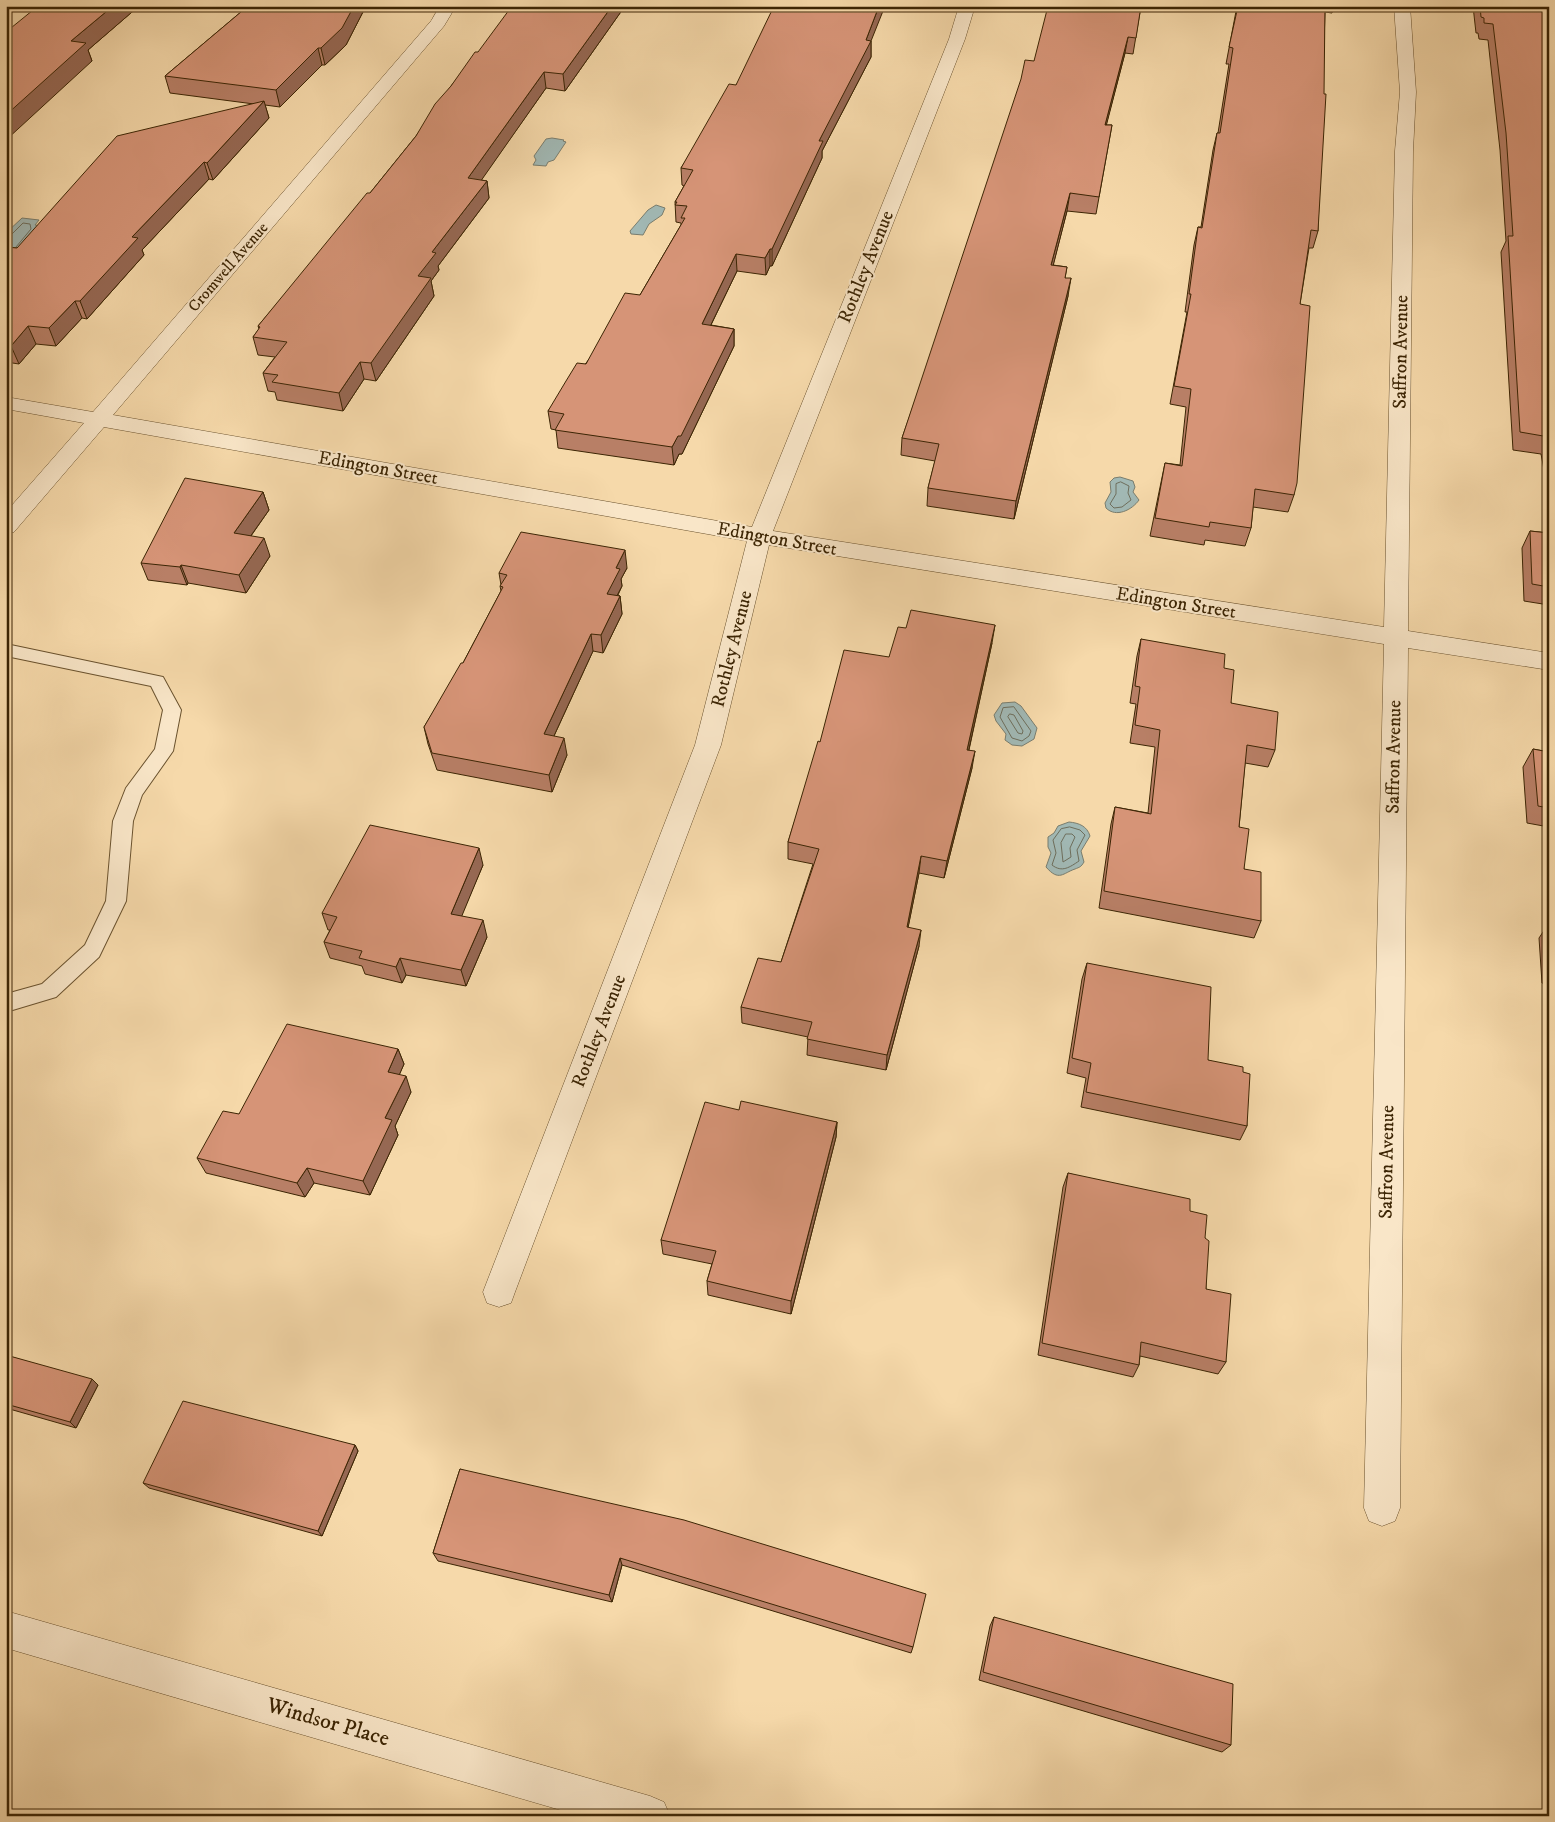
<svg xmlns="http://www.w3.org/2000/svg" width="1555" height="1822" font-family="'IM FELL DW Pica',serif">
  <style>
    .water { fill: #a1b8b4; stroke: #797d6e }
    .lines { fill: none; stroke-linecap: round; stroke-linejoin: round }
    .shore { stroke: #6e6e5c; stroke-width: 1 }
    .lane-casing { stroke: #6a522e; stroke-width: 2 }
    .street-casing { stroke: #6a522e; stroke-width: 1 }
    .lane { fill: #f9e6c8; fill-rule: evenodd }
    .street { fill: #f9e6c8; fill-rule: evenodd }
    .wall { fill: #b87f66; stroke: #3c2504 }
    .shaded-wall { fill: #966853; stroke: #3c2504 }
    .building { fill: #d69477; stroke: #3c2504 }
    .labels { text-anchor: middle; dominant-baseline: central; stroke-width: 4; stroke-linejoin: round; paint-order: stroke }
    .far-street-label { font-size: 16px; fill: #3c2504; stroke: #f9e6c8 }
    .street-label { font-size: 19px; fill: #3c2504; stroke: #f9e6c8 }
    .near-street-label { font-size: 22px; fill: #3c2504; stroke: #f9e6c8 }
  </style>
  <rect width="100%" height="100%" fill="#f6d9aa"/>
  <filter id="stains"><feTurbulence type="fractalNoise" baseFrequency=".004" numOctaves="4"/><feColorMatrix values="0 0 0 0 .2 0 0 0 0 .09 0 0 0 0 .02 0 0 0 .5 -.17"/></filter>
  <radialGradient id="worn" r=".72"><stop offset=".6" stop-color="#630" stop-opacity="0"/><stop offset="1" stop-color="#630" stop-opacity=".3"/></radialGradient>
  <path class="water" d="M552 138 564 140 563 141 566 142 554 160 548 162 546 166 533 165 536 160 534 156 546 139Z
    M656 205 665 208 662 215 649 224 643 235 631 234 630 231 648 210Z
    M22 218 39 220 35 225 42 226 20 247 6 253V233Z
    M1120 477 1133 481 1135 487 1133 492 1139 500C1132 510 1116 518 1106 508L1105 503 1111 492 1110 482 1114 478Z
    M1015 702 1021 706 1037 728 1034 739 1022 746 1012 745 1005 740 1006 734 996 721 994 715 1002 703Z
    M1069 822C1079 823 1087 826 1090 836L1081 851 1084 862C1081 867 1080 867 1075 869 1063 873 1059 882 1046 867L1051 853 1048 847V837L1054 833 1058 826Z"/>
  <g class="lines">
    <path class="shore" d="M6 236 11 235 23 223 30 224 31 229 16 247
      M1121 482 1129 486 1128 493 1131 500 1122 507 1114 508 1110 504 1116 494V484Z
      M1014 707 1031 731 1029 736 1022 741 1012 738 1000 717 1003 708Z
      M1010 714 1014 715 1023 731 1022 734 1018 733 1008 717Z
      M1070 827 1080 830 1085 835 1077 850 1079 861C1070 867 1062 873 1052 865L1056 853 1053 840 1061 829Z
      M1066 834H1072L1075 837 1070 848 1071 857 1063 862 1061 843Z"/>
    <defs>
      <path id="lane" d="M6 644 163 677 181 710 173 751 142 795 133 821 126 901 99 957 56 997 6 1012V994L42 984 85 945 106 901 113 821 126 788 155 749 163 710 151 686 6 656Z"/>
      <path id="street" d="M440 6H456L444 26 113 415 752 527 949 39 959 6H975L965 39 773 531 1384 627 1395 151 1400 92 1394 6H1410L1416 92 1413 151 1408 631 1549 653V670L1408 648 1400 1508 1395 1521 1382 1526 1369 1521 1364 1508 1384 644 769 545 721 745 515 1292 511 1303 499 1307 487 1303 483 1292 695 745 747 541 104 427 14 532 6 534V512L84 423 6 409V397L93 412 431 21Z
        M6 1611 650 1796 664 1802 670 1816H581L6 1648Z"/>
    </defs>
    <use href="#lane" class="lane-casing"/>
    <use href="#street" class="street-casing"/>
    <use href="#lane" class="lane"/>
    <use href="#street" class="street"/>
  </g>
  <path class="wall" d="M31 6H139L88 50 92 61 33 10Z
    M248 6H366L346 45 325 65H322L280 107 265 105 269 118 213 180 209 179 142 250 144 255 87 319 82 318 56 346 36 344 19 364 6 362V247L17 248 254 104 170 93 165 76Z
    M625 6 565 91 546 88 481 180 487 181 489 198 438 266 439 270 431 281 434 296 376 381 364 379 343 411 277 400 275 392 268 391 263 373 275 357 258 355 253 337 259 329 258 326 370 193 416 136 451 86 478 52Z
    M1141 6 1133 54 1125 53 1106 125H1112L1096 214 1067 211 1053 265 1067 267 1065 278 1068 296 1014 519 927 506 928 488 935 461 901 455 902 438 1034 61Z
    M1237 6H1334L1332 13 1325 12 1318 231 1313 248H1309L1300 304 1294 495 1288 512 1253 507 1251 528 1245 546 1205 540 1204 545 1150 536 1165 463 1180 465 1186 407 1170 404 1187 312H1185L1194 245 1198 227H1201L1213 150 1217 133H1218L1229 64H1226Z
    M1473 6H1549V496L1541 454 1513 450 1501 252 1506 241 1500 150 1488 40 1479 39 1478 33H1476Z
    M791 8 871 41V57L822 151V158L772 266H770L766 275 737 271 711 325 734 329V346L682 454H679L674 465 558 448 556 430 551 429 548 411 640 295 681 225V223L676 222 675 202 684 186 682 185 681 168 736 85Z
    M263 492 269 510 251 536 270 556 246 593 188 583 187 585 148 580 141 563Z
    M1530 531 1549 533V605L1524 601 1522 548Z
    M627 568 621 579 622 586 618 595 620 596 622 614 603 653 593 651 554 736 567 755 552 792 437 770 428 744 424 727 463 663 501 591 500 586 501 585 499 573Z
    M1141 639 1224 668 1231 703 1275 750 1268 767 1245 763 1239 827 1244 869 1261 921 1254 938 1099 908 1111 824 1115 807 1148 813 1155 747 1130 743 1136 704 1130 703 1137 656Z
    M992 643 969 750 972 768 944 878 919 873 908 927 919 946 886 1070 807 1055 808 1037 742 1023 741 1007 781 962 813 864 788 859V842L820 742 889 657Z
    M1533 749 1549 752V827L1527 823 1523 767Z
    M483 865 461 916 487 937 466 986 406 975 402 983 365 974 362 966 330 958 324 942 330 930H328L322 913Z
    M1549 923V985L1542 983 1539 938Z
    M1087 963 1208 1060 1243 1072 1247 1126 1240 1140 1081 1107 1086 1078 1067 1073 1082 979Z
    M398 1049 404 1064 399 1075 411 1092 395 1126 398 1135 370 1195 314 1183 305 1197 206 1173 197 1158 239 1114Z
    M739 1110 837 1122 836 1137 791 1314 708 1295 707 1281 712 1264 663 1254 661 1240Z
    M1549 1141V1163L1547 1143Z
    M1068 1173 1190 1211 1205 1238 1206 1289 1226 1362 1218 1374 1140 1356 1139 1365 1133 1377 1038 1355 1063 1187Z
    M6 1355 98 1385 76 1428 6 1408Z
    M355 1445 358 1451 322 1536 149 1488 143 1483Z
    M460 1469 913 1647 911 1653 622 1565 612 1602 438 1561 433 1553Z
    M994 1617 1231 1745 1222 1752 979 1680 990 1626Z"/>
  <path class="shaded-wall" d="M113 6H139L88 50 92 61 6 140V115L71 41Z
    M354 6H366L346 45 325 65 321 48Z
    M612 6H625L565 91 563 74Z
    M879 6H885L871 41V57L822 151V158L772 266V249L819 141 866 40Z
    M1128 37 1125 53 1102 142 1105 125Z
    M318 48 322 65 280 107 276 90Z
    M544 72 546 88 471 195 468 178Z
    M264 101 269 118 213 180 207 163Z
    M204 162 209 179 142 250 144 255 87 319 80 301 132 237Z
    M487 181 489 198 438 266 439 270 431 281 434 296 376 381 371 363 418 276 432 252Z
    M1070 193 1067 211 1049 282 1051 265Z
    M770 249V266L766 275 765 258Z
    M736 254 737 271 703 341 702 324Z
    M1071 278 1068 296 1014 519 1016 501Z
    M75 301 82 318 56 346 49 328Z
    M28 326 36 344 19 364 11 346Z
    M734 329V346L682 454H679L674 465 672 447Z
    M360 362 364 379 343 411 339 393Z
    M263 492 269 510 240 551 234 533Z
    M264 538 270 556 246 593 239 575Z
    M625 550 627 568 621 579 622 586 609 611 607 594 616 568Z
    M181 565 188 583 187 585 180 567Z
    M620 596 622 614 603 653 601 635Z
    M995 625 992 643 965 767 967 750Z
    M591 634 593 651 547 751 544 734Z
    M564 738 567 755 552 792 549 775Z
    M975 751 972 768 944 878 947 861Z
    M479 848 483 865 456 930 451 914Z
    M921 856 919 873 905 943 907 927Z
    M483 920 487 937 466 986 461 970Z
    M921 930 919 946 886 1070 887 1055Z
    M400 958 406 975 402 983 396 967Z
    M398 1049 404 1064 394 1087 388 1072Z
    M406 1076 411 1092 395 1126 398 1135 370 1195 363 1181 385 1118Z
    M837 1122 836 1137 791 1314V1301Z
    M307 1168 314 1183 305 1197 297 1183Z
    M92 1379 98 1385 76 1428 70 1422Z
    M355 1445 358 1451 322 1536 318 1531Z
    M620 1558 622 1565 612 1602 609 1595Z"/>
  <path class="building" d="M38 6H113L71 41 86 43 6 115V32Z
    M248 6H354L342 28 321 48H318L276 90 165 76Z
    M512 6H612L563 74 544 72 468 178 487 181 432 252 436 253 418 276 431 278 371 363 360 362 339 393 272 382 278 375 263 373 287 342 253 337 260 327 258 326 367 193H370L416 136 435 104 451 86 475 52H478Z
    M774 6 791 8V6H879L866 40 871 41 819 141H823L772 249H770L765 258 736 254 702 324 734 329 681 436H678L672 447 555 430 564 414 548 411 566 381 577 363 586 364 625 293 640 295 685 218H681L687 206 675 205 677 202H675L693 170 681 168 729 84 736 85Z
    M1048 6H1141L1136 38 1128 37 1105 125H1112L1099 197 1070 193 1051 265 1067 267 1065 278H1071L1016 501 928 488 939 444 902 438 1021 79 1025 60 1034 61Z
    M1238 6H1325L1324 94H1326L1318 231 1311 230 1300 304 1310 306 1297 483 1294 495 1255 489 1251 528 1210 522 1209 527 1155 518 1165 463 1182 466 1191 389 1174 386 1191 294H1189L1198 227 1202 228 1217 133H1220L1233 48 1229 47Z
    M1480 6H1549V437L1520 432 1508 236H1513L1506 133 1493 24 1484 23V18L1481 17Z
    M264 101 207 163 204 162 132 237 138 238 80 301H75L49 328 28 326 11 346 6 345V247L17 248 117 136Z
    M185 478 263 492 234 533 264 538 239 575 181 565 180 567 141 563Z
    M1530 531 1549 533V587L1532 584Z
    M521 532 625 550 616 568 620 569 607 594 620 596 601 635 591 634 544 734 564 738 549 775 432 753 424 727 461 663H463L503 587 500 586 507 575 499 573Z
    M911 610 995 625 967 750 975 751 947 861 921 856 907 927 921 930 887 1055 807 1039 812 1022 741 1007 758 958 781 962 819 849 788 842 818 741 820 742 844 650 889 657 898 627 906 628Z
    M1141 639 1225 654 1224 668 1234 670 1231 703 1278 712 1275 750 1247 745 1239 827 1249 829 1244 869 1261 872V921L1104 891 1115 807 1151 814 1160 730 1135 725 1140 687 1135 686Z
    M1533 749 1549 752V808L1538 806Z
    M370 825 479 848 451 914 483 920 461 970 400 958 396 967 359 958 362 951 324 942 337 917 322 913Z
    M1087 963 1211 987 1208 1060 1243 1067V1072L1250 1074 1247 1126 1086 1092 1091 1063 1072 1058Z
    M287 1024 398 1049 388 1072 406 1076 385 1118 392 1120 363 1181 307 1168 297 1183 197 1158 223 1111 239 1114Z
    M741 1101 837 1122 791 1301 707 1281 716 1251 661 1240 705 1102 739 1110Z
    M1068 1173 1190 1199V1211L1207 1215 1205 1238 1209 1241 1206 1289 1231 1294 1226 1362 1141 1342 1139 1365 1042 1343Z
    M6 1355 92 1379 70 1422 6 1404Z
    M183 1401 355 1445 318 1531 143 1483Z
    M460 1469 684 1520 926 1594 913 1647 620 1558 609 1595 433 1553Z
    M994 1617 1233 1684 1231 1745 983 1672Z"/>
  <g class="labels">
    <g class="far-street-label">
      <text transform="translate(228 267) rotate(-49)">Cromwell Avenue</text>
    </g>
    <g class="street-label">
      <text transform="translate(866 267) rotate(-68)">Rothley Avenue</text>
      <text transform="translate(1401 352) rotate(-89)">Saffron Avenue</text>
      <text transform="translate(378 468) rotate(10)">Edington Street</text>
      <text transform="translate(777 539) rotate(10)">Edington Street</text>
      <text transform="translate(1176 603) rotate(9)">Edington Street</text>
      <text transform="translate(732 649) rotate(-76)">Rothley Avenue</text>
      <text transform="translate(1394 757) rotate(-89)">Saffron Avenue</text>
      <text transform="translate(599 1031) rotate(-69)">Rothley Avenue</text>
      <text transform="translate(1387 1162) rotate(-89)">Saffron Avenue</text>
    </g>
    <g class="near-street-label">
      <text transform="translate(328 1722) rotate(16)">Windsor Place</text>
    </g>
  </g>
  <rect width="1555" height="1822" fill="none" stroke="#f6d9aa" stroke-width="25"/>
  <rect x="8" y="8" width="1540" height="1807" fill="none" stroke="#3c2504" stroke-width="2.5"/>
  <rect x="12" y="12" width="1530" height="1797" fill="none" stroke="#3c2504"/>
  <rect width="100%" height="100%" filter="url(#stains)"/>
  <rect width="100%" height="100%" fill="url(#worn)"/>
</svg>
